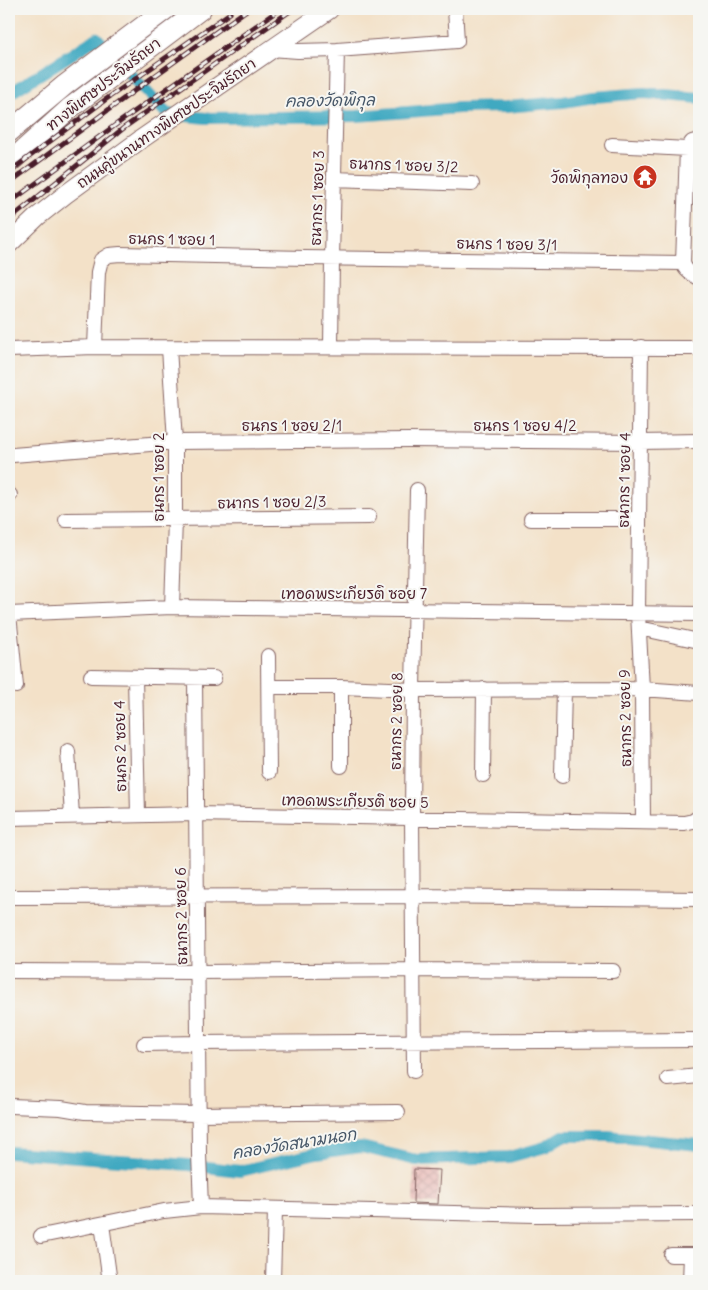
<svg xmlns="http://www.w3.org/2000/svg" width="708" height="1290" font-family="Delius,'Playpen Sans Thai',sans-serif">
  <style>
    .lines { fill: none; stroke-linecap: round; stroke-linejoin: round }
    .canal { stroke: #41a9c1; stroke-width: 12 }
    .building { fill: url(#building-cross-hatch) }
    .minor-casing { stroke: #856362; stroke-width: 16 }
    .major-casing { stroke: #856362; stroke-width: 20 }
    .highway-casing { stroke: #856362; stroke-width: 22 }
    .minor { stroke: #fff; stroke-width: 14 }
    .major { stroke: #fff; stroke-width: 18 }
    .highway { stroke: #fff; stroke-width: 20 }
    .rail-casing { stroke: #4a1f2b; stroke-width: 5 }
    .rail { stroke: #f6f6f2; stroke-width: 3; stroke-dasharray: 9; stroke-linecap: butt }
    .labels { text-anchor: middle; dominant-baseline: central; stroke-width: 4; stroke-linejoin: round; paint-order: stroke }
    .street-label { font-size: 15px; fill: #4a1f2b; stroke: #f6f6f2 }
    .poi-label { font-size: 15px; fill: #4a1f2b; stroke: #f6f6f2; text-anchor: end }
    .water-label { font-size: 16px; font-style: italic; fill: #465667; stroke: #f6f6f2 }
  </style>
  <defs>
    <pattern id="building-cross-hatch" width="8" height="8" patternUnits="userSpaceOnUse" patternTransform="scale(1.25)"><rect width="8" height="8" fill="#e6a9a5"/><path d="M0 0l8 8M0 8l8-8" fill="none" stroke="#bc8987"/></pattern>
  </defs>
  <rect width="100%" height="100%" fill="#f6f6f2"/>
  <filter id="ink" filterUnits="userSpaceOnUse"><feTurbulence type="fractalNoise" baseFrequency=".02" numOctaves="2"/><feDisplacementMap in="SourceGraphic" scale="10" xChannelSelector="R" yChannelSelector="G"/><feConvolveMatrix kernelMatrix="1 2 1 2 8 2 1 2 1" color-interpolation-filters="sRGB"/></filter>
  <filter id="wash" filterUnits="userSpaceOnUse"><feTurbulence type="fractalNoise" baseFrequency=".0096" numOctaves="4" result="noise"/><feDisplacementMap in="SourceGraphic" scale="20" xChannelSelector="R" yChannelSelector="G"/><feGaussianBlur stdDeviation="1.12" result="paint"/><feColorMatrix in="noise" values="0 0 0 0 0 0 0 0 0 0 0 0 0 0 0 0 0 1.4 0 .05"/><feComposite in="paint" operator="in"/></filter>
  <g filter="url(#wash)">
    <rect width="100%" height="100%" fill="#f3e1c8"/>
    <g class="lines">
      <path class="canal" d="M9 94 97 38 167 114 206 118 357 116 459 108 506 107 563 102 594 97 644 93 699 98
        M9 1152 189 1165 240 1171 317 1153 361 1147 416 1160 509 1157 545 1147 563 1136H608L699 1145"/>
    </g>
    <g id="blocks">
      <path class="building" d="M414 1169 440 1170 438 1204 413 1203Z"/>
    </g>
  </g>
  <g filter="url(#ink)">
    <use href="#blocks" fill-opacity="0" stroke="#856362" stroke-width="1"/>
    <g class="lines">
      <defs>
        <path id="minor" d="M271 49 298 51 337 50 457 41 455 9
          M699 140 692 142 687 149 683 263C685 271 692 274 699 278
          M612 145 687 149
          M334 179 472 184
          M95 347 98 272 101 260 109 255 120 254 305 258 683 263
          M331 347 332 259 337 50
          M641 347 638 613 642 689 643 822
          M169 348 175 442V520L172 607
          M9 350 95 347 699 348
          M13 455 175 442 409 440 640 442 699 441
          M9 496 10 495
          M531 519H639
          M66 520 369 517
          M9 614 172 607 699 614
          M9 614 16 686
          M639 628 699 641
          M268 656 269 772
          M91 676 214 678
          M135 677 138 815
          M195 678 199 1154 201 1207
          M269 687H341L413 690 642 689 699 693
          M341 687V766
          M68 751 72 816
          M483 775 484 689
          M562 776 564 689
          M9 818 196 814 684 823 693 821 699 817
          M9 897 412 896 699 899
          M9 971 198 972 414 970 613 971
          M144 1044 198 1043 699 1040
          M414 1071 412 818 413 690 417 490
          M668 1079 699 1076
          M11 1106 61 1108 85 1112 198 1114 398 1112
          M102 1224 109 1275
          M41 1236 164 1211 201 1207 536 1215 699 1214
          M671 1255H699
          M273 1281 275 1210
          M690 1281 691 1255"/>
        <path id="major" d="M9 244 37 217 66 194 140 140 330 9"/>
        <path id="highway" d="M9 132 65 85 166 9
          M9 163 70 108 201 9"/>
      </defs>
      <use href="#minor" class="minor-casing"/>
      <use href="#major" class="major-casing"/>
      <use href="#highway" class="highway-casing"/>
      <use href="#minor" class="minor"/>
      <use href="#major" class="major"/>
      <use href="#highway" class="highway"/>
      <defs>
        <path id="rail" d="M9 172 105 100 230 13
          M9 183 153 77 248 9
          M9 203 121 121 280 9
          M9 220 125 127 293 9"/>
      </defs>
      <use href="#rail" class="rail-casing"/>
      <use href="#rail" class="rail"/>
    </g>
  </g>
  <defs>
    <symbol id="temple-disc" viewBox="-11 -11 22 22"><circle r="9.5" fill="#c8321e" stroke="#f6f6f2"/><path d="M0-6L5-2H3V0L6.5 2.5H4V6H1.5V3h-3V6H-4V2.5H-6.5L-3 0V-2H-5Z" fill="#fff"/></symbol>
  </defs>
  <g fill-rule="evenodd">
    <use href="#temple-disc" x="631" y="163" width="28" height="28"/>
  </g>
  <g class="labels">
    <g class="street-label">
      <text transform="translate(103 84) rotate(-38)">ทางพิเศษประจิมรัถยา</text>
      <text transform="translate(166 123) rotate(-35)">ถนนคู่ขนานทางพิเศษประจิมรัถยา</text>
      <text transform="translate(404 165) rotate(2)">ธนากร 1 ซอย 3/2</text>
      <text transform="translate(317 198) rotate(-88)">ธนากร 1 ซอย 3</text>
      <text transform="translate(172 239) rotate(1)">ธนกร 1 ซอย 1</text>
      <text transform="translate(507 244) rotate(1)">ธนกร 1 ซอย 3/1</text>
      <text x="292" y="425">ธนกร 1 ซอย 2/1</text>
      <text x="525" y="425">ธนกร 1 ซอย 4/2</text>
      <text transform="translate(158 477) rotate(-90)">ธนกร 1 ซอย 2</text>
      <text transform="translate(624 480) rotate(-89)">ธนากร 1 ซอย 4</text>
      <text transform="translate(272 502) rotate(-1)">ธนากร 1 ซอย 2/3</text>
      <text x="354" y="593">เทอดพระเกียรติ ซอย 7</text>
      <text transform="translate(625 718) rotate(-91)">ธนากร 2 ซอย 9</text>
      <text transform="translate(396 721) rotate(-89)">ธนากร 2 ซอย 8</text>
      <text transform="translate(120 746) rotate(-91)">ธนกร 2 ซอย 4</text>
      <text transform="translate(355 801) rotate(1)">เทอดพระเกียรติ ซอย 5</text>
      <text transform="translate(181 916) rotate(-91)">ธนากร 2 ซอย 6</text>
    </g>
    <g class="poi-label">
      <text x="628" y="177">วัดพิกุลทอง</text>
    </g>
    <g class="water-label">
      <text transform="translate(330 100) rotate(-1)">คลองวัดพิกุล</text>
      <text transform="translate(294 1143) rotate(-9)">คลองวัดสนามนอก</text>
    </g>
  </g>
  <rect width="708" height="1290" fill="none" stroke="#f6f6f2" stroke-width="30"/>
</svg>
